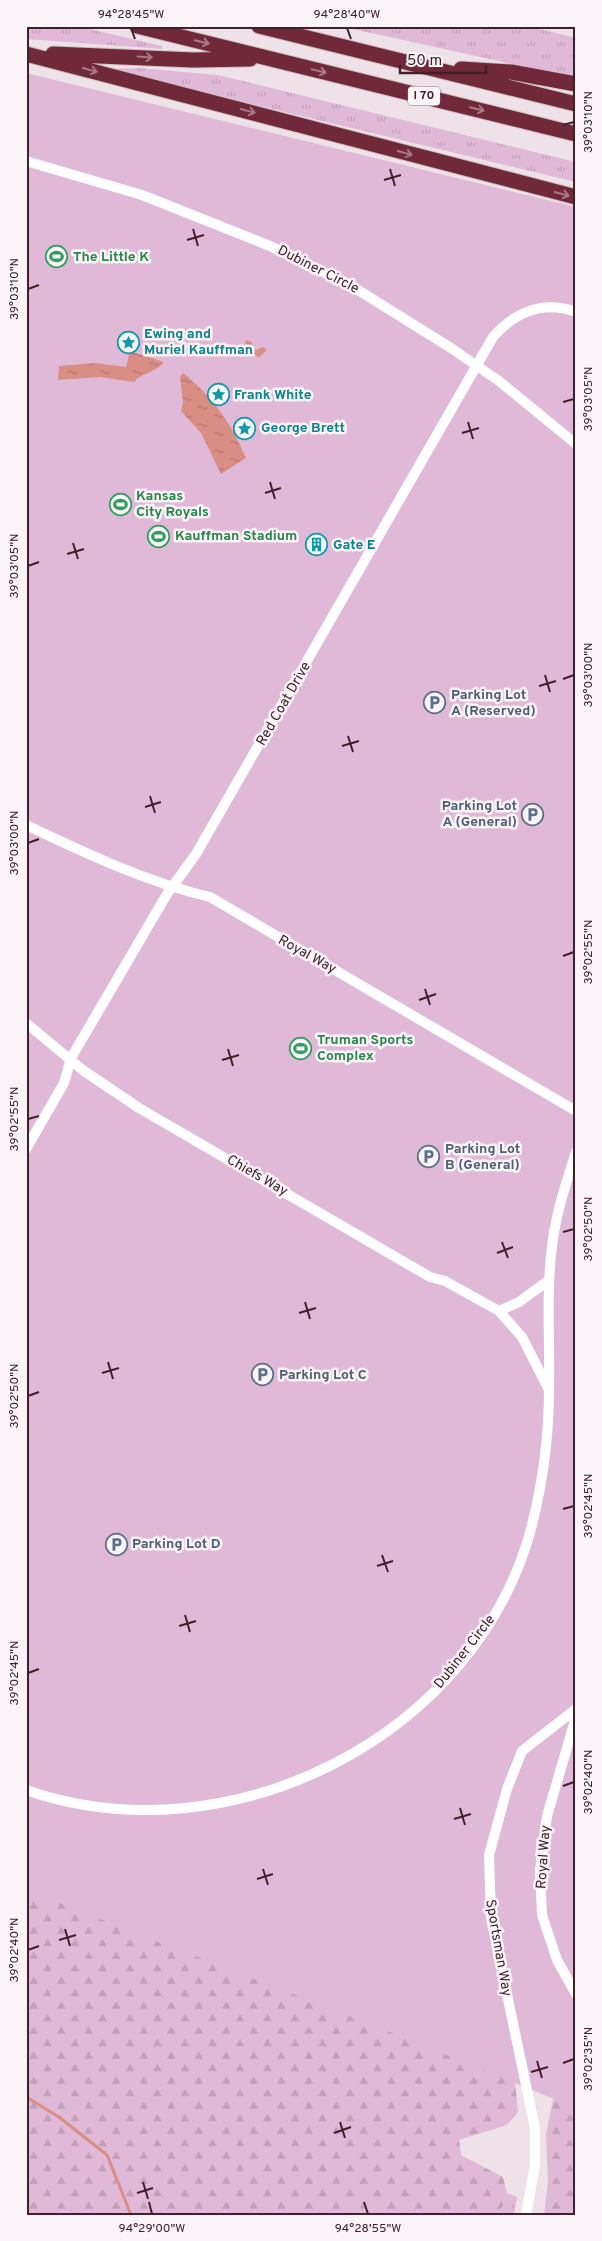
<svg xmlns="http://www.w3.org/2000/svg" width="602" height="2241" font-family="Overpass,sans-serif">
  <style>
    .grass { fill: url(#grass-tufts) }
    .forest { fill: url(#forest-firs) }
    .green { fill: #e1b9d8 }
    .water { fill: url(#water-ripples) }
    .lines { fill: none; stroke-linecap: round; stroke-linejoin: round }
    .stream { stroke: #d98e84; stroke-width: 3 }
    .motorway-casing { stroke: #cac1c3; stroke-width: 17 }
    .minor { stroke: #fff; stroke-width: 10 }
    .motorway { stroke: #71283a; stroke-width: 15 }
    .minor-bridge { stroke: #fff; stroke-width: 10 }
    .oneway { stroke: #a87986 }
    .ticks { fill: none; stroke: #41202a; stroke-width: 2 }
    .labels { text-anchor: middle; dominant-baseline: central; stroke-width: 5; stroke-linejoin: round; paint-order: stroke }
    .shield { fill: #faf3f7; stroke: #785f68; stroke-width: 1 }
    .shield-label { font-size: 12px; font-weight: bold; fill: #41202a }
    .leisure-label { font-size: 14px; font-weight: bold; fill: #27864d; stroke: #faf3f7; text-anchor: start }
    .street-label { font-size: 14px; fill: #41202a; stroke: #faf3f7 }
    .culture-label { font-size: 14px; font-weight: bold; fill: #0d838f; stroke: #faf3f7; text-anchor: start }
    .service-label { font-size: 14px; font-weight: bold; fill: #4e5e75; stroke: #faf3f7; text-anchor: start }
    .neatline { fill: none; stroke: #41202a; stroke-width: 2 }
    .ticks-label { font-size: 12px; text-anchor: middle; fill: #41202a }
  </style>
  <defs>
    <pattern id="grass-tufts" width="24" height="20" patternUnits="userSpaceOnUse" patternTransform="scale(1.25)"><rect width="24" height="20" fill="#e1b9d8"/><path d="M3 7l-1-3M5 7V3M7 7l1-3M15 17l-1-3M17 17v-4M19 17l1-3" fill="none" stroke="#c29fba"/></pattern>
    <pattern id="forest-firs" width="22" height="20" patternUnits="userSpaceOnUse" patternTransform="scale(1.25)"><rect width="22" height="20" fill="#e1b9d8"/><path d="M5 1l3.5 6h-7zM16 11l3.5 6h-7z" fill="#c29fba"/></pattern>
    <pattern id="water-ripples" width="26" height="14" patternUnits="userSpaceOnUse" patternTransform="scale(1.25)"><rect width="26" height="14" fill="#d98e84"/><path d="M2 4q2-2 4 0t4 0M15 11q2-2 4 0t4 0" fill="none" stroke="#b2746c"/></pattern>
  </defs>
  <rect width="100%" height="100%" fill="#eee2e8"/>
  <path class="grass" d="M26 26H77L162 46V49L26 39Z
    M339 26H528L576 38V78Z
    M140 68 218 75 576 162V182L106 69Z
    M507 2193 517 2197 514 2215H499Z"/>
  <path class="forest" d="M26 1828 514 2071 518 2112 507 2125 459 2140 461 2155 503 2177 507 2193 499 2215H26Z
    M576 2080V2215H544L548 2182 546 2134 555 2090Z"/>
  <path class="green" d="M26 73 576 207V2108L375 2026 26 1890Z"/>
  <path class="water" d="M246 340 252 342V346L256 350 263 347 267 350 258 358 251 349H243Z
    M130 351 164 362C156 373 142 372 134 382L100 377 58 380 59 366 95 363 126 367Z
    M183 373C213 397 231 423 246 458L221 474 201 433 181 411 183 402 180 377Z"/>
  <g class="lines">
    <path class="stream" d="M26 2097 59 2117 107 2155 131 2215"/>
    <defs>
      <path id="motorway" d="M137 26 576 134
        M259 26 576 104
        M26 54 576 197
        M53 54 193 60 250 59
        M461 69 511 72 576 84"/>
    </defs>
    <use href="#motorway" class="motorway-casing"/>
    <path class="minor" d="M26 161 142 195 270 246 350 285 451 348
      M499 381 576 444
      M26 825C85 853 146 882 210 897L576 1111
      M26 1023 84 1071 139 1108 430 1277 445 1281 499 1311 519 1302 549 1280
      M26 1149 64 1083 71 1058 167 894 196 854 493 337C515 312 543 300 576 312
      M499 1311 522 1337 548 1388
      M576 1717 547 1816 540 1870 542 1915 557 1960 576 1994
      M26 1790C229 1861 478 1736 532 1525 543 1481 549 1434 549 1389 550 1341 546 1293 552 1246 556 1213 566 1183 576 1152
      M526 2215 535 2165V2128L491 1918 489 1855 507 1789 522 1751 576 1709"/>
    <use href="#motorway" class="motorway"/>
    <path class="minor-bridge" d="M451 348 499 381"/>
  </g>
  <defs><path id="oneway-shaft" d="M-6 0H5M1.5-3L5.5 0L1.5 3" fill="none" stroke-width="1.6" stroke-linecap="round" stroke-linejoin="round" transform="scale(1.25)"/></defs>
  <g class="oneway">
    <use href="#oneway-shaft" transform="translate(202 42) rotate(14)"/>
    <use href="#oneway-shaft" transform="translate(145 57) rotate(4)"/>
    <use href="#oneway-shaft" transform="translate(90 70) rotate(15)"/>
    <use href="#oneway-shaft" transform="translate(319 71) rotate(14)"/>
    <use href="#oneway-shaft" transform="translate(477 109) rotate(14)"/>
    <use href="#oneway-shaft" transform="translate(248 111) rotate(15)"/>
    <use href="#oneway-shaft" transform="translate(405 153) rotate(15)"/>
    <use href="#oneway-shaft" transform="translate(562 194) rotate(15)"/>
  </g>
  <path class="ticks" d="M131 28 135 39M347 28 351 39M563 125 574 122M390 169 395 186M384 180 401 175M193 229 198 246M187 240 204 235M28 289 39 285M563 402 574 399M468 422 473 439M462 433 479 428M270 482 275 499M265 493 281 488M73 543 78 559M67 554 84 549M28 566 39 562M545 675 550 692M563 679 574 675M539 686 556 681M348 736 353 752M342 746 359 741M150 796 155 813M145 807 161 802M28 843 39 839M563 956 574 952M425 989 430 1005M419 1000 436 994M228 1049 233 1066M222 1060 239 1055M28 1119 39 1116M563 1232 574 1229M502 1242 508 1258M497 1253 513 1247M305 1302 310 1319M299 1313 316 1308M108 1362 113 1379M102 1373 119 1368M28 1396 39 1392M563 1509 574 1506M382 1555 388 1572M377 1566 393 1561M185 1615 190 1632M179 1626 196 1621M28 1673 39 1669M563 1786 574 1782M460 1808 465 1825M454 1819 471 1814M263 1869 268 1885M257 1879 273 1874M65 1929 70 1946M59 1940 76 1935M28 1950 39 1946M537 2061 542 2078M563 2063 574 2059M531 2072 548 2067M340 2122 345 2138M334 2133 351 2127M143 2182 148 2199M137 2193 153 2188M149 2202 152 2214M364 2202 368 2214"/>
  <defs>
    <symbol id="stadium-ring" viewBox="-11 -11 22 22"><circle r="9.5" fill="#faf3f7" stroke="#2e9e5b" stroke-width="1.5"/><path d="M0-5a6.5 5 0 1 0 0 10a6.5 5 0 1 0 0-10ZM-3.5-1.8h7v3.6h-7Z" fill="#2e9e5b"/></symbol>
    <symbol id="sight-ring" viewBox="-11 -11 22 22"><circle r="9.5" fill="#faf3f7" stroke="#0f9aa8" stroke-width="1.5"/><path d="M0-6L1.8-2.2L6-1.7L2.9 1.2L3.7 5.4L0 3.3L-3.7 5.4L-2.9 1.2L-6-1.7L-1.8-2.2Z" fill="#0f9aa8"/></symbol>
    <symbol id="building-ring" viewBox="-11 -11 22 22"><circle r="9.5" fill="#faf3f7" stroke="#0f9aa8" stroke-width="1.5"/><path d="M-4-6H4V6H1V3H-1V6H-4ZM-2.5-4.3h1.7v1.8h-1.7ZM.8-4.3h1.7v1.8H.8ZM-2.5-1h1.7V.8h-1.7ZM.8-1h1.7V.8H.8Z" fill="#0f9aa8"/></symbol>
    <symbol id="parking-ring" viewBox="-11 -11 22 22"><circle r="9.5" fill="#faf3f7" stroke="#5c6f8a" stroke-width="1.5"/><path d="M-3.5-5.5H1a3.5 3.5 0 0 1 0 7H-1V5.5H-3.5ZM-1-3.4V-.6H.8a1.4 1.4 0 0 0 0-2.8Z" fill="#5c6f8a"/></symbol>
  </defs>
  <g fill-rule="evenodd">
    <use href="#stadium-ring" x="44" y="244" width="25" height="25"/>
    <use href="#sight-ring" x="116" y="330" width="25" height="25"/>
    <use href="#sight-ring" x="206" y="382" width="25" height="25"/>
    <use href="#sight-ring" x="232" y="416" width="25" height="25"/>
    <use href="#stadium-ring" x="108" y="492" width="25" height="25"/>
    <use href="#stadium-ring" x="146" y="524" width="25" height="25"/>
    <use href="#building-ring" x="304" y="532" width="25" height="25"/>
    <use href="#parking-ring" x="422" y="690" width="25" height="25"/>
    <use href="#parking-ring" x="520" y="802" width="25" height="25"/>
    <use href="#stadium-ring" x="288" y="1036" width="25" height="25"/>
    <use href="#parking-ring" x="416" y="1144" width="25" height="25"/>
    <use href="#parking-ring" x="250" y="1362" width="25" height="25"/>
    <use href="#parking-ring" x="104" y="1532" width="25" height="25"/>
  </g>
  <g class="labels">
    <rect class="shield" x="408" y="86.5" width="32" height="19" rx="4"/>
    <g class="shield-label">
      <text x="424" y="96">I 70</text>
    </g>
    <g class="leisure-label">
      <text x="73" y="257">The Little K</text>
      <text x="136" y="496">Kansas<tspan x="136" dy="16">City Royals</tspan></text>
      <text x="175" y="536">Kauffman Stadium</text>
      <text x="317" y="1040">Truman Sports<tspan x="317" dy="16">Complex</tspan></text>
    </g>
    <g class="street-label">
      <text transform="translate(318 270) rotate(27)">Dubiner Circle</text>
      <text transform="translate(284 704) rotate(-60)">Red Coat Drive</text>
      <text transform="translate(307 955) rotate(29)">Royal Way</text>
      <text transform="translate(257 1176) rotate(30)">Chiefs Way</text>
      <text transform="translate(465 1652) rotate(-52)">Dubiner Circle</text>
      <text transform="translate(544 1857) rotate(-86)">Royal Way</text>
      <text transform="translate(498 1948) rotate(80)">Sportsman Way</text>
    </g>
    <g class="culture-label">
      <text x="144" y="334">Ewing and<tspan x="144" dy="16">Muriel Kauffman</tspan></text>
      <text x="234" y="395">Frank White</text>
      <text x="261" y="428">George Brett</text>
      <text x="333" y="545">Gate E</text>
    </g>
    <g class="service-label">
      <text x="451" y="695">Parking Lot<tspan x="451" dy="16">A (Reserved)</tspan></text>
      <text x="517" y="806" text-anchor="end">Parking Lot<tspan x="517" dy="16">A (General)</tspan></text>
      <text x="445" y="1149">Parking Lot<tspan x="445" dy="16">B (General)</tspan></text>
      <text x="279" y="1375">Parking Lot C</text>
      <text x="132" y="1544">Parking Lot D</text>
    </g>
  </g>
  <rect width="602" height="2241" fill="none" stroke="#faf3f7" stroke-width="55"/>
  <path d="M400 65v8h86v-8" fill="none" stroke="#41202a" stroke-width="2.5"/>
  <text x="407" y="65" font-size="15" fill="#41202a" stroke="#faf3f7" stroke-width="4" paint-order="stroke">50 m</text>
  <rect x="28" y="28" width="546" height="2186" class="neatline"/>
  <g class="ticks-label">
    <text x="131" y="18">94°28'45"W</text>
    <text x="347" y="18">94°28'40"W</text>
    <text transform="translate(588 122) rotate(-90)" y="4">39°03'10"N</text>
    <text transform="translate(14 289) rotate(-90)" y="4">39°03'10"N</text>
    <text transform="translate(588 399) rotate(-90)" y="4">39°03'05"N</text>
    <text transform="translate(14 566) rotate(-90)" y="4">39°03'05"N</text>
    <text transform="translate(588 675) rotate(-90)" y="4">39°03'00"N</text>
    <text transform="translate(14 843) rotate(-90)" y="4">39°03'00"N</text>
    <text transform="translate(588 952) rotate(-90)" y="4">39°02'55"N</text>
    <text transform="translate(14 1119) rotate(-90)" y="4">39°02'55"N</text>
    <text transform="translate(588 1229) rotate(-90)" y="4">39°02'50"N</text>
    <text transform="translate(14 1396) rotate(-90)" y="4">39°02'50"N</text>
    <text transform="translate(588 1506) rotate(-90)" y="4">39°02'45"N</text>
    <text transform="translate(14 1673) rotate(-90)" y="4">39°02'45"N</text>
    <text transform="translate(588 1782) rotate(-90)" y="4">39°02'40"N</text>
    <text transform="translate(14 1950) rotate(-90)" y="4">39°02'40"N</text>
    <text transform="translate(588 2059) rotate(-90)" y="4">39°02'35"N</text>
    <text x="152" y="2232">94°29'00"W</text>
    <text x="368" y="2232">94°28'55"W</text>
  </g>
</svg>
